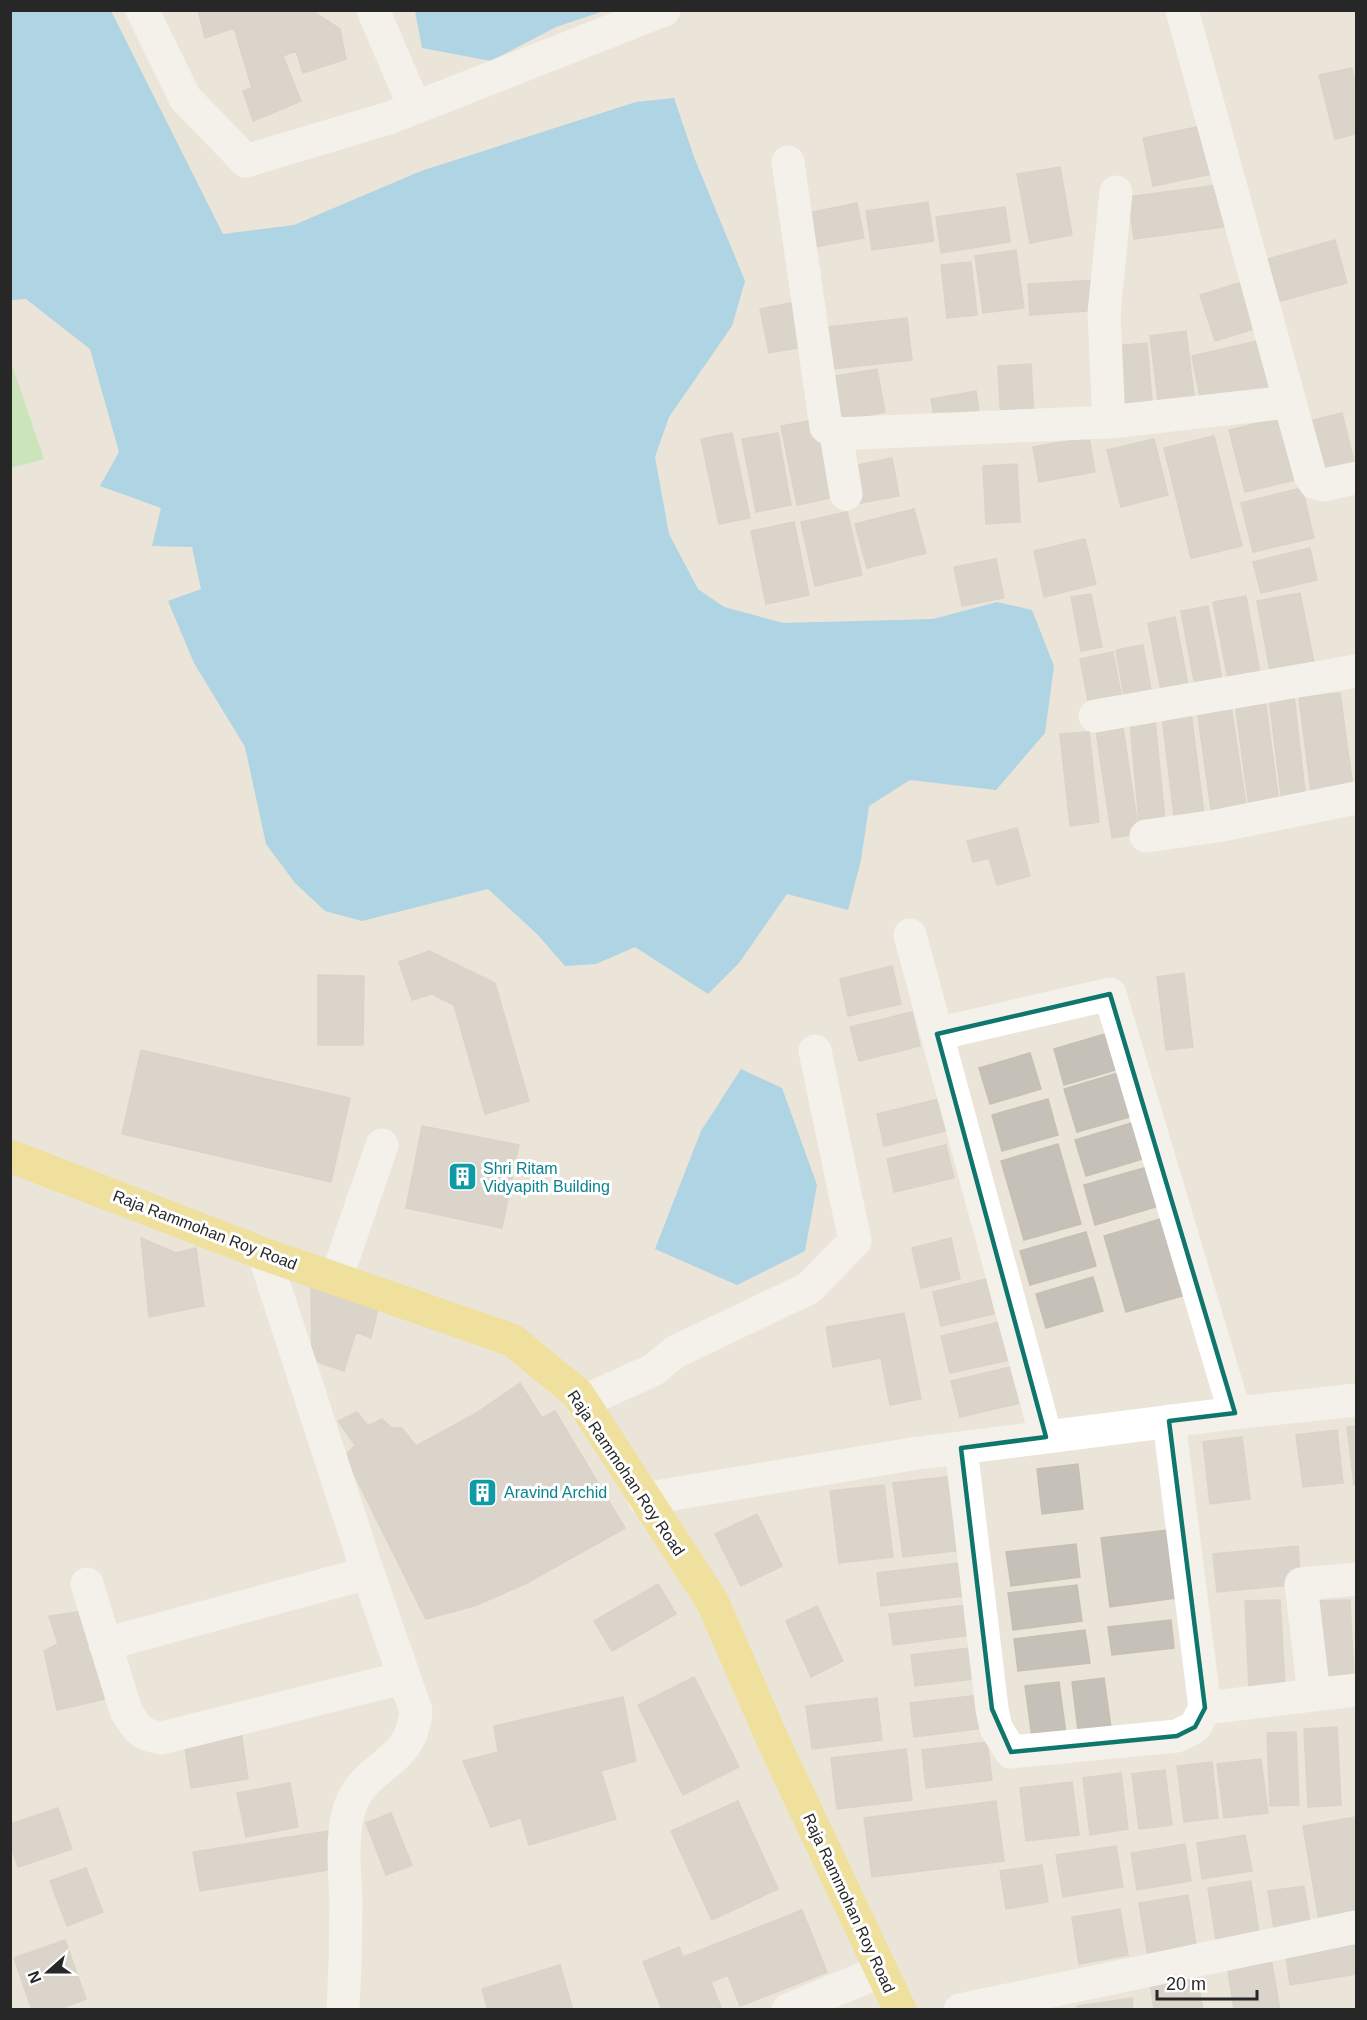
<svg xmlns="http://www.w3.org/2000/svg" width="1367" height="2020" font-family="Arial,sans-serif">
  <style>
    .green { fill: #a7e492 }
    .water { fill: #66c0f1 }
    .building { fill: #c6c1b8; stroke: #c6c0b2; stroke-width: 1.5 }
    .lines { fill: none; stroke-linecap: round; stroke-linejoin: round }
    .minor { stroke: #fff; stroke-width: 33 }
    .major { stroke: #f4dd54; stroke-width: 33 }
    .marked { fill: none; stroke: #0f766e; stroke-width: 4.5; stroke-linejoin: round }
    .labels { text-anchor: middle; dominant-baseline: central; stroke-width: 6; stroke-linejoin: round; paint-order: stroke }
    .culture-label { font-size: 16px; fill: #0d838f; stroke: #fff; text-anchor: start }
    .street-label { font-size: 16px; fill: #272727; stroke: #fff }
  </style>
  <rect width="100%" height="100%" fill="#ebe4d8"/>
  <path class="green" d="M11 362 44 459 11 468H10Z"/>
  <path class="water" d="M11 10 111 11 223 234 294 225 421 171 636 102 674 98 694 157 745 281 732 326 669 417 655 457 669 534 698 589 724 607 783 623 933 619 997 602 1032 610 1054 666 1045 733 996 790 910 780 869 806 861 860 848 910 787 894 739 963 708 994 635 947 596 964 565 966 537 934 488 889 362 921 325 911 295 883 266 844 245 747 194 663 168 601 201 589 192 547 152 546 161 508 100 486 119 452 90 349 26 299 11 300Z
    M415 11H604L556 27 491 61 422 48Z
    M741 1069 782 1088 817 1185 805 1251 737 1285 655 1249 701 1131Z"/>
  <path class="building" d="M198 10H311L340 29 346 59 303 73 296 51 283 56 301 101 253 121 243 91 252 88 234 28 205 38Z
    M1352 68 1356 88V134L1335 139 1319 75Z
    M1212 124 1222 172 1153 186 1143 138Z
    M1060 167 1072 235 1030 243 1017 174Z
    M1225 184 1231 226 1134 239 1128 197Z
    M928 202 934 241 872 250 866 211Z
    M857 203 864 238 815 247 808 213Z
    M1005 207 1010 242 941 253 936 217Z
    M1335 240 1347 283 1280 301 1268 259Z
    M1016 250 1024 308 983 313 975 256Z
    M971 262 977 315 947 318 941 265Z
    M1099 280 1101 310 1030 315 1028 284Z
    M1249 280 1263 326 1215 341 1200 295Z
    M801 301 809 346 769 353 760 309Z
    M907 318 912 360 832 369 828 327Z
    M1186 331 1195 404 1159 408 1150 336Z
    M1266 339 1277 389 1202 406 1192 356Z
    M1147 343 1153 413 1121 415 1115 346Z
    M1031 364 1034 422 1001 423 998 366Z
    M877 369 885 412 843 420 835 376Z
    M976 391 980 419 936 427 931 399Z
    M1342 413 1356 470 1322 478 1309 421Z
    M824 418 840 496 797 505 781 426Z
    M1279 418 1295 480 1245 492 1229 430Z
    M732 433 750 518 719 524 701 439Z
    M778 433 791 505 756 512 742 439Z
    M1214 436 1242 546 1191 558 1164 448Z
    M1089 437 1095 472 1039 482 1033 447Z
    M1154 439 1168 495 1121 507 1107 450Z
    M892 458 899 496 856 504 848 467Z
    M1017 464 1020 522 986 524 983 466Z
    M1302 488 1314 538 1253 552 1241 503Z
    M914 509 926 553 867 568 855 524Z
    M847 512 862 575 815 586 801 522Z
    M794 522 809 595 766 604 751 531Z
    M1085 539 1096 584 1044 597 1034 551Z
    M1310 548 1317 580 1261 593 1253 562Z
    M996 559 1004 598 962 606 954 567Z
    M1300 593 1314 663 1270 671 1257 601Z
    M1091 594 1102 647 1081 651 1071 597Z
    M1246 596 1260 673 1228 679 1213 602Z
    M1208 606 1222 680 1195 686 1181 611Z
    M1175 617 1188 685 1161 690 1148 623Z
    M1143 645 1152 696 1125 701 1116 650Z
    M1113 652 1122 699 1089 706 1080 659Z
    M1340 693 1354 794 1312 800 1299 698Z
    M1294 696 1306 800 1282 802 1269 698Z
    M1265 699 1280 810 1250 814 1235 703Z
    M1231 706 1248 818 1213 823 1197 710Z
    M1191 712 1205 822 1175 825 1162 716Z
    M1155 720 1166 831 1140 833 1130 723Z
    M1123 728 1139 834 1112 838 1096 731Z
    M1089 732 1099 822 1070 826 1060 734Z
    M1017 828 1030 876 997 885 989 858 973 862 967 841Z
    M429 951 495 983 529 1101 485 1114 454 1005 432 994 412 1000 399 962Z
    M892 966 901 1004 848 1016 840 979Z
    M1184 973 1193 1047 1166 1050 1157 977Z
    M318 975 364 976 363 1045H318Z
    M912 1012 920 1046 859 1061 850 1027Z
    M1115 1031 1126 1067 1064 1085 1054 1049Z
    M141 1050 350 1098 331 1182 122 1134Z
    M1030 1053 1041 1089 990 1104 979 1068Z
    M1128 1070 1140 1114 1077 1132 1064 1089Z
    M939 1099 946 1131 884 1146 877 1114Z
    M1048 1099 1058 1135 1002 1151 992 1115Z
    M1135 1122 1146 1158 1086 1176 1075 1140Z
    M422 1126 519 1145 502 1228 406 1208Z
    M1058 1144 1081 1224 1024 1240 1001 1161Z
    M946 1145 954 1178 894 1192 887 1159Z
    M1158 1164 1169 1203 1095 1225 1084 1185Z
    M1167 1217 1189 1294 1126 1312 1104 1236Z
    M1086 1232 1096 1266 1030 1285 1020 1251Z
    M141 1238 176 1253 196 1248 204 1306 149 1317Z
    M951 1238 960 1279 921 1288 912 1248Z
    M1093 1277 1103 1311 1046 1328 1036 1294Z
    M986 1279 994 1314 941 1326 933 1292Z
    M311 1285 378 1309 371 1338 356 1332 344 1371 312 1360Z
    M904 1313 921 1399 890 1405 881 1358 833 1367 826 1327Z
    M1004 1321 1014 1359 950 1373 941 1336Z
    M1011 1367 1020 1403 960 1417 951 1381Z
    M520 1383 542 1418 555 1411 625 1528 527 1583 477 1605 426 1619 345 1456 355 1445 338 1421 357 1412 368 1426 382 1419 392 1428H402L416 1446 475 1414Z
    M1356 1426V1485H1354L1347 1427Z
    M1337 1430 1343 1483 1303 1487 1296 1435Z
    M1242 1437 1250 1499 1210 1504 1203 1442Z
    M1078 1464 1083 1509 1042 1514 1037 1469Z
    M953 1476 962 1550 903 1557 893 1483Z
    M884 1485 893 1557 839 1563 830 1491Z
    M757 1514 782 1566 741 1586 715 1534Z
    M1168 1530 1176 1598 1110 1607 1101 1538Z
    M1076 1544 1080 1577 1011 1586 1006 1552Z
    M1298 1546 1301 1584 1217 1592 1213 1554Z
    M967 1562 971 1595 881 1606 877 1573Z
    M658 1584 676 1614 612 1651 594 1621Z
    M1077 1585 1082 1621 1013 1630 1008 1593Z
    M1280 1600 1285 1686 1249 1688 1245 1601Z
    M1350 1600 1354 1680 1318 1681 1315 1601Z
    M967 1605 971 1635 893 1645 889 1614Z
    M817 1606 843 1661 811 1677 786 1621Z
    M84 1611 105 1699 57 1710 44 1651 58 1644 49 1616Z
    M1171 1620 1174 1648 1112 1655 1108 1627Z
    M1085 1630 1090 1663 1018 1671 1014 1639Z
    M969 1648 973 1679 915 1686 911 1655Z
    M694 1677 739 1767 683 1795 638 1705Z
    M1104 1678 1112 1735 1079 1738 1072 1682Z
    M1059 1682 1067 1741 1033 1745 1025 1686Z
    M980 1695 984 1728 914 1737 910 1703Z
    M623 1697 636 1761 601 1771 616 1819 529 1845 521 1818 491 1827 463 1761 498 1752 494 1726Z
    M877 1698 882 1740 812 1749 806 1706Z
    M1337 1727 1341 1805 1308 1807 1304 1729Z
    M241 1732 248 1779 191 1788 184 1741Z
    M1296 1732 1299 1805 1270 1806 1267 1733Z
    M987 1742 992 1780 926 1788 922 1750Z
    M906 1749 912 1800 837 1809 831 1758Z
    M1261 1759 1268 1813 1224 1818 1217 1764Z
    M1212 1762 1218 1818 1184 1822 1177 1766Z
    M1165 1770 1172 1825 1139 1829 1132 1774Z
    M1121 1773 1128 1829 1090 1835 1083 1778Z
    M1072 1782 1079 1835 1026 1841 1020 1788Z
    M290 1783 298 1827 246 1837 237 1793Z
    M738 1801 778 1889 712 1920 671 1831Z
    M996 1801 1004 1861 872 1877 864 1818Z
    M58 1808 72 1849 18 1867 10 1844V1824Z
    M391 1813 412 1865 386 1875 366 1823Z
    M1356 1817V1914L1319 1920 1303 1826Z
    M328 1831 334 1869 200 1891 193 1852Z
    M1245 1835 1252 1871 1202 1879 1197 1843Z
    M1185 1844 1191 1881 1137 1890 1131 1853Z
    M1116 1846 1123 1887 1063 1897 1056 1855Z
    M1042 1865 1048 1902 1006 1909 1000 1871Z
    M86 1868 103 1912 67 1926 50 1881Z
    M1251 1881 1259 1933 1216 1940 1208 1888Z
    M1304 1886 1310 1923 1274 1929 1268 1891Z
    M1188 1895 1197 1951 1148 1958 1139 1903Z
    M1120 1909 1128 1955 1079 1964 1072 1917Z
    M802 1910 827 1972 740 2006 728 1975 711 1982 722 2010H662L643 1962 679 1947 683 1957Z
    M65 1940 86 1999 57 2010H32L14 1958Z
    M1355 1945 1356 1974 1290 1985 1286 1956Z
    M1271 1958 1280 2010H1234L1227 1965Z
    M560 1965 573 2010H488L482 1989Z
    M1197 1974 1203 2010H1154L1150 1981Z
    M1132 1998 1133 2010H1078L1077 2006Z"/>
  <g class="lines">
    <path class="minor" d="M142 10 185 98 246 161 389 118 664 10
      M373 10 415 108
      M1182 10 1310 475 1315 483 1324 485 1356 478
      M788 162 826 427 836 434 1109 422 1289 402
      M1109 422 1104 313 1116 192
      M836 434 846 494
      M1095 716 1356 671
      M1146 836 1217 826 1356 798
      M910 935 1046 1437
      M937 1034 1110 994 1235 1413
      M264 1254 364 1561 416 1711C412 1765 367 1763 351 1804 340 1835 345 1872 346 1904 346 1939 345 1975 343 2010
      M336 1279 382 1145
      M582 1402 653 1370 675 1352 809 1288 855 1241 815 1051
      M1169 1421 1205 1708
      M961 1448 992 1709 996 1728 1011 1752 1177 1736 1195 1727 1205 1708 1356 1690
      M644 1499 912 1454 1235 1413 1356 1400
      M87 1584 126 1711C136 1728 141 1735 161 1738L403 1678
      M105 1644 368 1573
      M1314 1695 1301 1584 1356 1579
      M788 2010 881 1971
      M960 2010 1356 1927"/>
    <path class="major" d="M10 1156 264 1254 512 1340 577 1393 712 1601 774 1743 900 2010"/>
  </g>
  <path d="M0 0H1367V2020H0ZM1110 994 1235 1413 1169 1421 1205 1708 1195 1727 1177 1736 1011 1752 992 1709 961 1448 1046 1437 937 1034Z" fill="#ebe4d8" fill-opacity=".55" fill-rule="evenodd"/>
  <path class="marked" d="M1110 994 1235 1413 1169 1421 1205 1708 1195 1727 1177 1736 1011 1752 992 1709 961 1448 1046 1437 937 1034Z"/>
  <defs>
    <symbol id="building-square" viewBox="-11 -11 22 22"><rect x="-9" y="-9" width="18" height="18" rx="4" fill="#0f9aa8" stroke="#fff"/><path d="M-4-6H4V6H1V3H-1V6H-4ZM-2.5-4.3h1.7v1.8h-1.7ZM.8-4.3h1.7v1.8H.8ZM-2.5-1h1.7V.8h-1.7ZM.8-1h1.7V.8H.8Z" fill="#fff"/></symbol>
  </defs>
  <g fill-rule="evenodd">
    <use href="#building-square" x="446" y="1160" width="33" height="33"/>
    <use href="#building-square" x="466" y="1476" width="33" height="33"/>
  </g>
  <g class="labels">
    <g class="culture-label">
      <text x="483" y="1168">Shri Ritam<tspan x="483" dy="18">Vidyapith Building</tspan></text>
      <text x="504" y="1492">Aravind Archid</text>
    </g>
    <g class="street-label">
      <text transform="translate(205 1230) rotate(21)">Raja Rammohan Roy Road</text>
      <text transform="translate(626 1473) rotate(56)">Raja Rammohan Roy Road</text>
      <text transform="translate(849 1903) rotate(65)">Raja Rammohan Roy Road</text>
    </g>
  </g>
  <rect width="1367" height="2020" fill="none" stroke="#272727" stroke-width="24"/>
  <g transform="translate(48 1972) rotate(249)" stroke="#ffffff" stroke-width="4.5" paint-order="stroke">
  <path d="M0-4.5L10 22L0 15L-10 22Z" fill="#272727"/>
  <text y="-9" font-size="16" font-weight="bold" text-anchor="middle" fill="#272727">N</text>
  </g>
  <path d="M1157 1990v9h100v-9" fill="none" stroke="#272727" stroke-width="3"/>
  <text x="1166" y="1990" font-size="18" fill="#272727" stroke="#ffffff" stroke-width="4.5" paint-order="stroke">20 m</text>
</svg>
